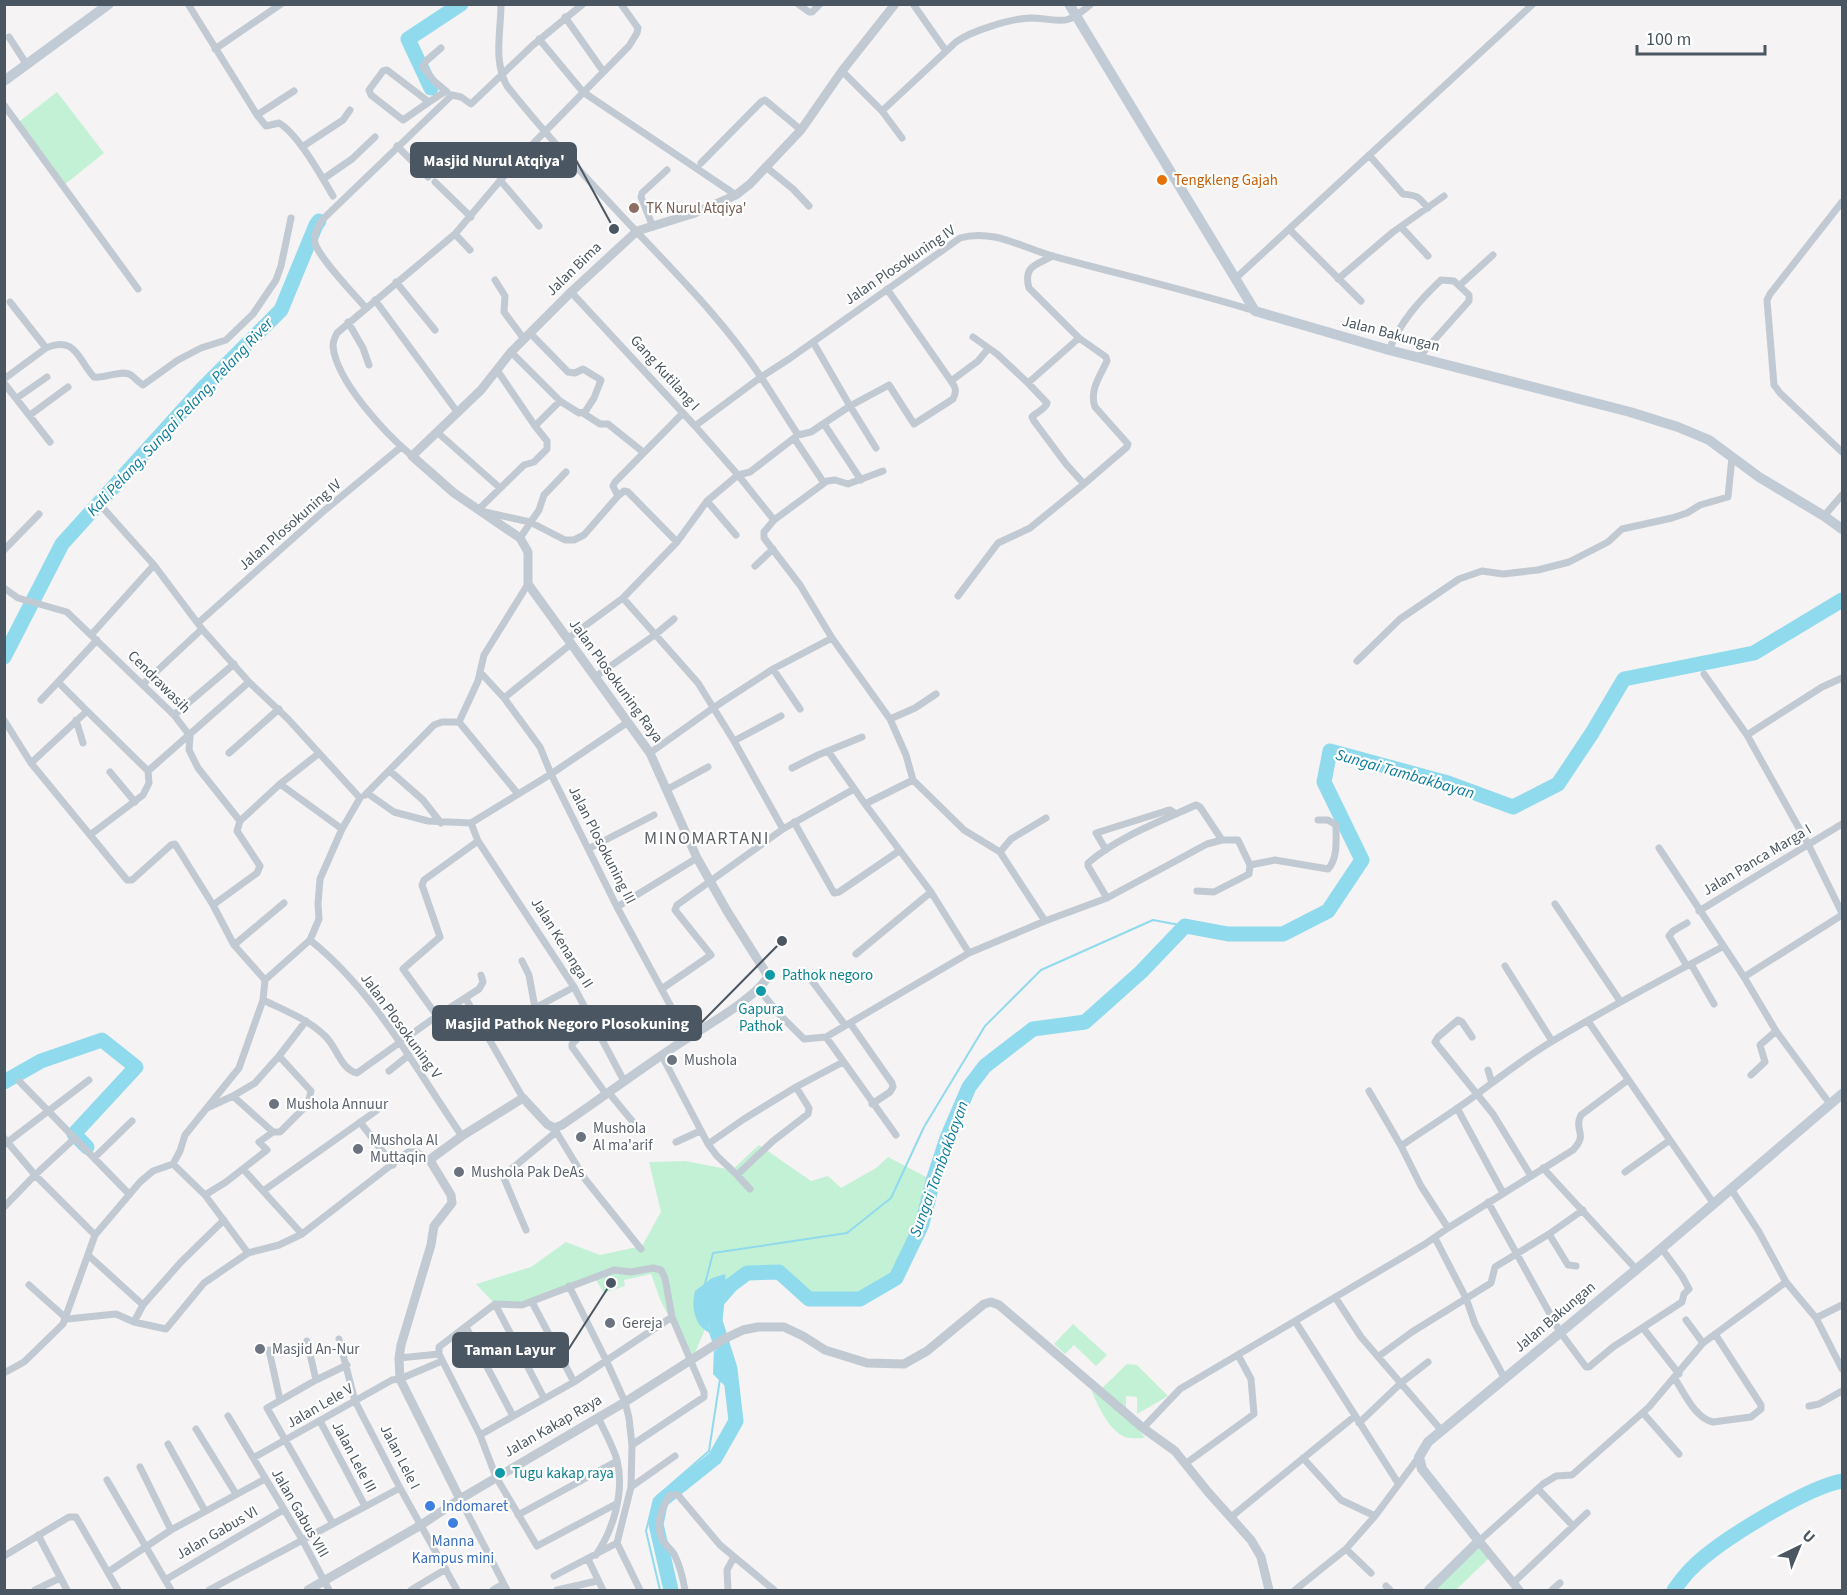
<svg xmlns="http://www.w3.org/2000/svg" width="1847" height="1595" font-family="'Source Sans 3',sans-serif">
  <style>
    .green { fill: #c3f1d5 }
    .water { fill: #90daee }
    .lines { fill: none; stroke-linecap: round; stroke-linejoin: round }
    .stream { stroke: #90daee; stroke-width: 2 }
    .river { stroke: #90daee; stroke-width: 15 }
    .minor { stroke: #c1cad2; stroke-width: 7 }
    .tertiary { stroke: #c1cad2; stroke-width: 9 }
    .secondary { stroke: #c1cbd6; stroke-width: 10 }
    .food-dot { fill: #e8710a; stroke: #fff; stroke-width: 2 }
    .education-dot { fill: #8d6e63; stroke: #fff; stroke-width: 2 }
    .culture-dot { fill: #0f9aa8; stroke: #fff; stroke-width: 2 }
    .worship-dot { fill: #6b7280; stroke: #fff; stroke-width: 2 }
    .shop-dot { fill: #3f7fe0; stroke: #fff; stroke-width: 2 }
    .labels { text-anchor: middle; dominant-baseline: central; stroke-width: 4.5; stroke-linejoin: round; paint-order: stroke }
    .food-label { font-size: 15px; fill: #c56008; stroke: #fff; text-anchor: start }
    .education-label { font-size: 15px; fill: #785e54; stroke: #fff; text-anchor: start }
    .street-label { font-size: 15px; fill: #4a5661; stroke: #fff }
    .culture-label { font-size: 15px; fill: #0d838f; stroke: #fff; text-anchor: start }
    .worship-label { font-size: 15px; fill: #5b616d; stroke: #fff; text-anchor: start }
    .shop-label { font-size: 15px; fill: #366cbe; stroke: #fff; text-anchor: start }
    .water-label { font-size: 16px; font-style: italic; fill: #0c7c9b; stroke: #fff }
    .quarter-label { font-size: 18px; letter-spacing: 1.5px; fill: #5f6368; stroke: #fff }
    .leader { fill: none; stroke: #4a5661; stroke-width: 2 }
    .callout-dot { fill: #4a5661; stroke: #fff; stroke-width: 2 }
    .callout { fill: #4a5661; stroke: #4a5661; stroke-width: 2 }
    .callout-label { font-size: 16px; text-anchor: middle; font-weight: bold; fill: #fff }
  </style>
  <rect width="100%" height="100%" fill="#f5f3f3"/>
  <path class="green" d="M57 92 104 153 64 185 16 124Z
    M759 1145 811 1181 828 1176 841 1188 876 1168 888 1157 928 1178 918 1221 891 1275 856 1298 810 1297 781 1269 743 1270 712 1297 708 1322 691 1362 660 1299 651 1274 624 1280 625 1286 604 1293 596 1280 522 1307 495 1304 476 1284 531 1267 566 1242 600 1255 642 1246 661 1212 649 1162 685 1161 732 1170Z
    M1073 1324 1107 1355 1096 1366 1074 1345 1065 1354 1054 1344Z
    M1127 1364 1137 1365 1168 1396 1137 1414V1397L1126 1396V1414L1101 1389Z
    M1091 1390 1133 1422 1145 1438C1140 1438 1130 1439 1125 1437 1108 1430 1098 1405 1091 1390Z
    M1474 1539 1489 1558 1456 1590H1425Z"/>
  <path class="water" d="M725 1274 726 1285 712 1297 708 1322 710 1333C694 1326 691 1306 695 1291L712 1278Z
    M714 1348 730 1369 733 1386H725L713 1374Z"/>
  <g class="lines">
    <path class="stream" d="M705 1284 713 1253 847 1233 891 1198 924 1127 985 1026 1041 970 1153 920 1185 926
      M709 1330 713 1341
      M660 1590 646 1531 654 1499 709 1451 720 1379"/>
    <path class="river" d="M431 88 408 39 461 4
      M4 657 62 544 202 389 281 310 316 225 319 221
      M4 1082 41 1061 102 1040 136 1067 74 1134 87 1147
      M671 1590 656 1524 661 1501 715 1458 736 1421 730 1369 715 1321 717 1301 731 1285 747 1273 779 1272 809 1299H860L896 1278 922 1224 933 1181 947 1138 969 1087 985 1066 1033 1029 1085 1022 1141 972 1185 926 1228 934H1283L1328 911 1362 860 1324 782 1330 751 1448 783 1513 807 1558 784 1592 733 1624 679 1754 653 1842 600
      M1674 1590C1679 1583 1685 1575 1691 1569 1718 1541 1806 1488 1842 1481"/>
    <path class="minor" d="M188 4 257 115 266 126 279 123C298 134 322 177 333 196
      M501 4C501 31 493 61 507 86 538 125 572 163 607 200 660 258 717 311 761 377L789 359 960 238C994 228 1024 249 1056 257 1123 275 1190 291 1255 311
      M798 4 809 12H812L820 4
      M913 4 946 51
      M565 17 603 71
      M9 37 27 65
      M539 39 583 92 736 195
      M441 48 426 61 423 67 434 81 447 92
      M215 49 281 4
      M842 71 882 111 902 138
      M429 102 403 120 371 95 369 90 383 71 387 70 429 102 446 91
      M4 105 138 289
      M882 111 956 42C971 31 1012 18 1031 18 1064 19 1063 28 1091 4
      M257 115 294 91
      M397 146 428 177
      M302 147 343 120 350 110
      M1369 155 1403 194C1418 196 1417 195 1428 208
      M701 163 761 102 765 100 801 130
      M766 167 793 189 809 206
      M323 179 352 159 375 137
      M500 180 539 226
      M435 182 471 217
      M1842 202 1770 294 1767 300 1774 385 1780 393 1842 452
      M653 227 641 197 642 193 667 170
      M1401 227 1428 256
      M1289 229 1361 301
      M455 234 470 250
      M1053 256C1036 265 1023 266 1029 288L1079 338 1106 357 1107 361C1100 376 1089 391 1095 407L1128 444 1127 447 1084 484 1066 464 1034 421 1032 417C1036 412 1045 410 1047 403L1028 383 1079 338
      M1236 278 1533 4
      M1338 279 1393 232 1444 196
      M495 280 505 296 504 312 524 339
      M396 282 435 330
      M1460 285 1493 255
      M571 292 695 426 738 475 774 520 764 532V538L800 585 832 638 890 719 906 755 913 780 964 830 1000 852 1045 921
      M375 300 458 413
      M10 302 46 348
      M365 307C354 294 319 258 315 243 313 234 318 227 322 220L452 95 461 97 471 104 533 45 583 4
      M348 322 363 348 369 365
      M973 337 997 354 1028 383
      M1389 350C1400 322 1420 300 1441 280L1454 281 1469 295V301L1419 357
      M511 352 560 401 579 413 585 412 594 398 601 380 583 369 575 373 568 372 530 333
      M497 370 535 426
      M4 379 46 348C76 335 78 360 94 377 105 379 121 369 131 375 135 378 138 382 143 385L178 360 201 348 226 340 253 314 276 280 281 266 291 218
      M951 381 978 361 988 349
      M4 383 50 442
      M17 398 47 377
      M583 413 600 424H608L643 452
      M30 415 68 387
      M824 424 861 480
      M437 432 500 488
      M798 435 811 432 850 406 813 342
      M794 438 824 483
      M876 448 850 406 889 385 914 424 953 399C957 391 956 388 951 381L887 289
      M412 456C386 434 336 381 333 346 333 342 335 337 337 333L455 234 520 157 629 46 637 33 638 28 621 4
      M618 496 624 491 628 492 677 542
      M707 501 736 535
      M103 508 154 565
      M479 509 524 465 534 462 547 449V441L535 426 560 401
      M485 512 530 522 565 540H574L584 535 618 496 613 486 615 482 683 413
      M1824 516 1842 495
      M774 520 827 481 835 480 848 484 883 471
      M520 538 539 510 544 495 566 472
      M4 550 39 514
      M755 566 773 549
      M4 588 18 598 67 612 174 715 190 736 189 750 198 768 240 821 237 831 260 866 257 873 213 905 234 945 265 980
      M958 596 998 543 1030 528 1084 484
      M623 598 698 683 734 741 783 829
      M198 623 325 510 401 447
      M567 639 623 598 677 542 707 501 738 475 750 472 798 435 761 377 695 426
      M1357 661 1400 619 1459 579 1482 571 1503 574 1538 570 1569 562 1608 542 1622 529 1672 518 1687 513 1700 505 1728 497 1732 457
      M773 669 800 709
      M480 672 504 698 540 747 551 774 617 907 688 1038
      M1704 674 1747 735 1809 846 1842 913
      M595 677 656 634 674 619
      M143 684 202 629
      M504 698 571 644
      M41 700 58 682
      M87 711 58 682 97 640
      M174 715 234 664
      M890 719 915 708 936 694
      M4 720 31 763 127 880H132L171 845 175 844 213 905
      M76 720 83 743
      M459 722 518 794
      M1747 735 1822 687 1842 678
      M734 741 781 716
      M828 751 865 804 931 892 969 953
      M229 753 279 709
      M650 753 713 708 773 669 832 638
      M31 763 87 711 148 771 249 682
      M792 768 818 755 862 737
      M390 771 423 800 441 823
      M110 772 135 802
      M280 784 342 829
      M666 790 708 767
      M367 793 394 812 428 821 471 823 551 774 628 722
      M365 795 434 725 442 722H459L478 681 484 655 528 584
      M865 804 913 780
      M240 821 280 784 318 754
      M794 822 834 893 839 892 899 851
      M471 823 478 841 574 987 624 1081
      M90 835 143 795 149 783 148 771
      M1659 848 1744 977 1776 1031 1830 1104
      M588 849 654 815
      M1106 850 1096 833 1166 811 1170 810 1176 814
      M1000 852 1011 839 1046 818
      M1197 891 1214 892 1249 874 1250 865
      M1107 898 1088 866V863C1116 838 1161 821 1196 805L1200 807 1222 840
      M1555 904 1620 1001
      M617 907 697 858
      M1699 911 1842 824
      M310 940C375 992 415 1068 462 1136
      M234 945 284 903
      M856 954 931 892
      M522 961 529 975 535 1008
      M1691 964 1714 1004
      M1505 966 1552 1041
      M1687 966 1669 936 1673 931 1687 923
      M809 977 845 1025
      M1744 977 1842 915
      M663 988 711 955 675 910 677 905 783 829 854 789
      M758 988 779 1014 804 1039 826 1037 969 953 1045 921 1107 898 1207 844 1222 840H1238L1250 865 1275 860 1328 869C1338 859 1336 839 1336 825L1328 820H1318
      M466 999 523 1098
      M263 1000C284 1010 307 1019 324 1035 337 1046 340 1069 357 1073L437 1016 479 989 483 982 481 975
      M437 1016 403 969 440 937 422 885 424 880 478 841
      M1588 1021 1714 1204
      M594 1023 572 1044V1047L606 1094
      M850 1023 892 1083 893 1087 890 1092 872 1104
      M487 1036 511 1021 574 987
      M826 1037 896 1135
      M1472 1037 1462 1022 1458 1020 1438 1037 1435 1042 1493 1114 1531 1176
      M662 1056 708 1144 717 1156 737 1175 773 1141 808 1114 809 1108 796 1087 843 1062
      M1488 1070 1492 1083
      M389 1071 409 1055
      M1751 1075 1765 1062 1760 1045 1776 1031
      M20 1082 129 1194
      M1369 1091 1401 1146 1421 1186 1448 1228
      M609 1093 633 1122
      M233 1096 255 1083 279 1056 306 1021
      M207 1108 233 1096 273 1132
      M1457 1108 1503 1193
      M360 1122 393 1165
      M554 1128 585 1179 641 1249
      M4 1138 35 1175 95 1235
      M676 1142 700 1131
      M5 1144 89 1080
      M708 1144 744 1119 796 1087
      M1401 1146C1427 1128 1455 1111 1480 1092 1504 1074 1526 1057 1551 1042 1607 1008 1665 978 1722 947
      M94 1158 132 1121
      M173 1164 205 1195 248 1253
      M1543 1168 1637 1270
      M243 1169 302 1234
      M1625 1172 1670 1140
      M737 1175 750 1189
      M1731 1189 1759 1232 1786 1282 1816 1318 1842 1305
      M263 1191 376 1111
      M205 1195 226 1182 267 1150 259 1142 273 1132H280L308 1104 311 1091 279 1056
      M1488 1202 1560 1332 1586 1367H1589L1613 1347 1682 1302 1684 1294 1689 1289 1682 1276 1662 1249
      M4 1207 35 1175 75 1138
      M526 1230 503 1176 556 1132
      M1549 1234 1568 1265 1576 1266
      M1435 1238 1466 1298 1475 1324 1505 1379
      M88 1255 143 1305
      M29 1285 67 1319 116 1314 134 1322 166 1329 204 1283 248 1253 279 1245 302 1234 408 1152H417L431 1162
      M569 1286 606 1360 625 1402 629 1418 632 1445 631 1487 617 1543
      M1335 1297 1361 1337 1442 1431
      M532 1302 574 1382
      M495 1304 544 1398
      M1816 1318 1842 1369
      M1686 1320 1703 1343
      M1295 1321 1398 1483
      M134 1322 143 1305 181 1262 224 1220
      M466 1327 513 1416
      M1643 1328 1679 1374
      M339 1339 355 1401 400 1488 457 1590
      M307 1341 316 1380
      M269 1350 280 1400
      M1379 1356 1412 1332 1491 1283 1495 1267 1549 1234 1583 1210
      M399 1358 439 1354
      M4 1373 24 1362 63 1324 95 1235 140 1182 153 1171 173 1164 180 1151 185 1135 239 1068 263 1000 265 980 310 940 319 919 318 904 320 879 342 829 360 798 288 719 249 682 202 629 154 565 91 635
      M1675 1379C1685 1394 1695 1418 1713 1422L1751 1417 1761 1409V1405L1715 1334
      M1809 1406 1819 1404 1842 1391
      M1643 1413 1679 1454
      M228 1416 303 1541 329 1590
      M320 1421 365 1506
      M1359 1423 1401 1383 1428 1362
      M1143 1428 1180 1389 1425 1244 1448 1228 1573 1150C1589 1133 1573 1131 1581 1115L1628 1080
      M196 1429 236 1494
      M480 1435 574 1382 672 1317
      M168 1444 205 1511
      M253 1458 392 1380 400 1379 442 1361
      M1303 1458 1341 1500 1375 1516
      M1185 1464 1254 1414 1251 1379 1238 1355
      M140 1467 171 1530
      M107 1480 171 1590
      M631 1487 675 1456
      M1538 1489 1573 1526
      M460 1499 507 1590
      M616 1504 537 1546 496 1477 480 1435 439 1354V1347L495 1304 522 1305 614 1270 631 1272 653 1268 661 1270 665 1278 672 1317 704 1392V1397L632 1445
      M518 1515 617 1461
      M1231 1517 1355 1416
      M333 1524 267 1408 316 1380 347 1365
      M38 1535 67 1590
      M1479 1541 1543 1484 1556 1476 1572 1475 1649 1407 1703 1343 1786 1282
      M617 1543 640 1590
      M1346 1549 1371 1573
      M596 1555C613 1530 625 1492 617 1460 613 1446 604 1431 598 1417
      M4 1556 69 1517H76L118 1590
      M588 1559 603 1590
      M108 1572 171 1530 265 1479
      M554 1576 617 1543
      M165 1580 283 1510
      M1513 1583 1587 1513
      M1386 1586 1390 1590
      M35 1590 60 1578
      M209 1590 400 1488
      M411 1590 446 1569
      M493 1590 503 1584
      M557 1590 597 1581
      M685 1590C683 1578 680 1566 674 1554 671 1549 665 1545 662 1539 655 1524 662 1507 670 1495H678L720 1545 774 1590
      M728 1590 727 1570 734 1557
      M1295 1590 1346 1549 1375 1516 1419 1457
      M1552 1590 1560 1583"/>
    <path class="tertiary" d="M460 1499 400 1379 399 1358 401 1345 431 1245 434 1226 452 1203 451 1195 431 1162 432 1158 462 1136 523 1098 547 1124 554 1128 562 1125C602 1098 640 1069 680 1043 701 1029 758 997 768 976L727 911 697 858 650 753 528 584V552L520 538 454 493 412 456 481 390 511 352 571 292 637 231 695 213 736 195 750 184 801 130 842 71 895 4
      M1479 1541 1519 1590
      M308 1590 421 1525 460 1499 625 1402 724 1339 743 1330 758 1327H784L803 1336 825 1350 867 1363 904 1364 927 1351 984 1304 991 1302 999 1305 1143 1428 1175 1451 1208 1492 1251 1540 1261 1557 1269 1590"/>
    <path class="secondary" d="M1069 4 1255 311 1389 350 1630 412 1678 427 1709 440 1759 477 1824 516 1842 529
      M4 81 109 4
      M1429 1590 1479 1541 1422 1469 1419 1457 1428 1442 1655 1254 1842 1094"/>
  </g>
  <circle class="food-dot" cx="1162" cy="180" r="6"/>
  <circle class="education-dot" cx="634" cy="208" r="6"/>
  <g class="culture-dot">
    <circle cx="770" cy="975" r="6"/>
    <circle cx="761" cy="991" r="6"/>
    <circle cx="500" cy="1473" r="6"/>
  </g>
  <g class="worship-dot">
    <circle cx="672" cy="1060" r="6"/>
    <circle cx="274" cy="1104" r="6"/>
    <circle cx="581" cy="1137" r="6"/>
    <circle cx="358" cy="1149" r="6"/>
    <circle cx="459" cy="1172" r="6"/>
    <circle cx="610" cy="1323" r="6"/>
    <circle cx="260" cy="1349" r="6"/>
  </g>
  <g class="shop-dot">
    <circle cx="430" cy="1506" r="6"/>
    <circle cx="453" cy="1523" r="6"/>
  </g>
  <g class="labels">
    <g class="food-label">
      <text x="1174" y="180">Tengkleng Gajah</text>
    </g>
    <g class="education-label">
      <text x="646" y="208">TK Nurul Atqiya'</text>
    </g>
    <g class="street-label">
      <text transform="translate(900 265) rotate(-34)">Jalan Plosokuning IV</text>
      <text transform="translate(574 269) rotate(-44)">Jalan Bima</text>
      <text transform="translate(1391 334) rotate(15)">Jalan Bakungan</text>
      <text transform="translate(665 373) rotate(48)">Gang Kutilang I</text>
      <text transform="translate(290 525) rotate(-41)">Jalan Plosokuning IV</text>
      <text transform="translate(616 681) rotate(54)">Jalan Plosokuning Raya</text>
      <text transform="translate(159 682) rotate(45)">Cendrawasih</text>
      <text transform="translate(602 845) rotate(63)">Jalan Plosokuning III</text>
      <text transform="translate(1757 860) rotate(-31)">Jalan Panca Marga I</text>
      <text transform="translate(562 943) rotate(58)">Jalan Kenanga II</text>
      <text transform="translate(401 1026) rotate(54)">Jalan Plosokuning V</text>
      <text transform="translate(1555 1317) rotate(-40)">Jalan Bakungan</text>
      <text transform="translate(320 1406) rotate(-30)">Jalan Lele V</text>
      <text transform="translate(553 1426) rotate(-30)">Jalan Kakap Raya</text>
      <text transform="translate(354 1457) rotate(62)">Jalan Lele III</text>
      <text transform="translate(400 1457) rotate(63)">Jalan Lele I</text>
      <text transform="translate(300 1513) rotate(60)">Jalan Gabus VIII</text>
      <text transform="translate(217 1533) rotate(-30)">Jalan Gabus VI</text>
    </g>
    <g class="culture-label">
      <text x="782" y="975">Pathok negoro</text>
      <text x="761" y="1009" text-anchor="middle">Gapura<tspan x="761" dy="17">Pathok</tspan></text>
      <text x="512" y="1473">Tugu kakap raya</text>
    </g>
    <g class="worship-label">
      <text x="684" y="1060">Mushola</text>
      <text x="286" y="1104">Mushola Annuur</text>
      <text x="593" y="1128">Mushola<tspan x="593" dy="17">Al ma'arif</tspan></text>
      <text x="370" y="1140">Mushola Al<tspan x="370" dy="17">Muttaqin</tspan></text>
      <text x="471" y="1172">Mushola Pak DeAs</text>
      <text x="622" y="1323">Gereja</text>
      <text x="272" y="1349">Masjid An-Nur</text>
    </g>
    <g class="shop-label">
      <text x="442" y="1506">Indomaret</text>
      <text x="453" y="1541" text-anchor="middle">Manna<tspan x="453" dy="17">Kampus mini</tspan></text>
    </g>
    <g class="water-label">
      <text transform="translate(180 417) rotate(-47)">Kali Pelang, Sungai Pelang, Pelang River</text>
      <text transform="translate(1405 774) rotate(16)">Sungai Tambakbayan</text>
      <text transform="translate(939 1169) rotate(-70)">Sungai Tambakbayan</text>
    </g>
    <g class="quarter-label">
      <text x="707" y="838">MINOMARTANI</text>
    </g>
  </g>
  <path class="leader" d="M614 229L576 160M782 941L701 1023M611 1283L568 1350"/>
  <g class="callout-dot">
    <circle cx="614" cy="229" r="6"/>
    <circle cx="782" cy="941" r="6"/>
    <circle cx="611" cy="1283" r="6"/>
  </g>
  <g class="callout">
    <rect x="411" y="143" width="165" height="34" rx="6"/>
    <rect x="433" y="1006" width="268" height="34" rx="6"/>
    <rect x="453" y="1333" width="115" height="34" rx="6"/>
  </g>
  <g class="callout-label">
    <text x="494" y="166">Masjid Nurul Atqiya'</text>
    <text x="567" y="1029">Masjid Pathok Negoro Plosokuning</text>
    <text x="510" y="1355">Taman Layur</text>
  </g>
  <rect width="1847" height="1595" fill="none" stroke="#4a5661" stroke-width="12"/>
  <g transform="translate(1799 1547) rotate(43)" stroke="#ffffff" stroke-width="4.5" paint-order="stroke">
  <path d="M0-4.5L10 22L0 15L-10 22Z" fill="#4a5661"/>
  <text y="-9" font-size="16" font-weight="bold" text-anchor="middle" fill="#4a5661">U</text>
  </g>
  <path d="M1637 45v9h128v-9" fill="none" stroke="#4a5661" stroke-width="3"/>
  <text x="1646" y="45" font-size="18" fill="#4a5661" stroke="#ffffff" stroke-width="4.5" paint-order="stroke">100 m</text>
</svg>
